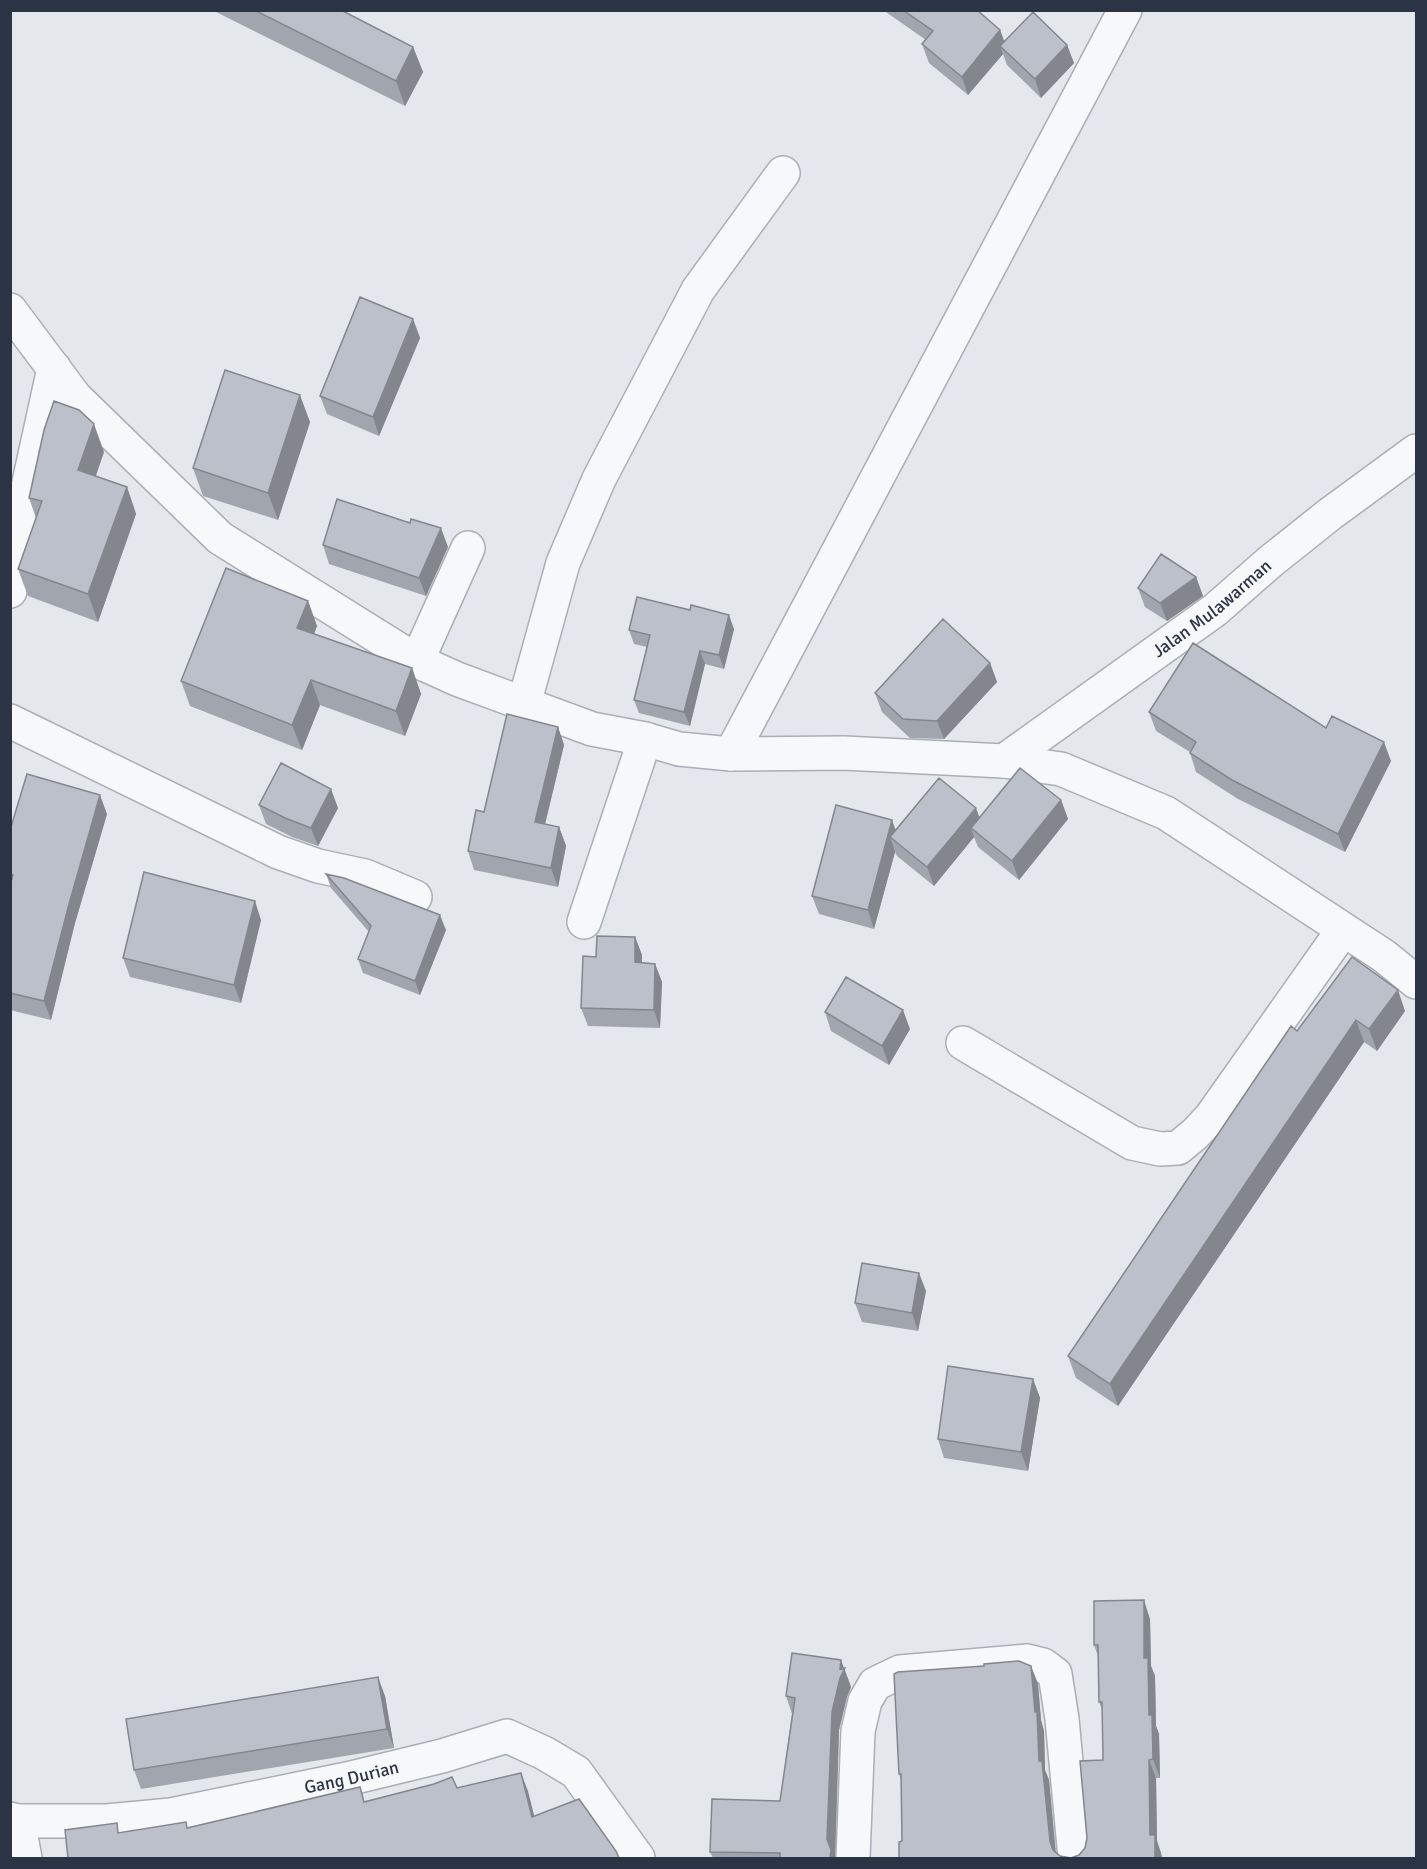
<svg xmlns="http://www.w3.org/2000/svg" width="1427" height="1869" font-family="Signika,sans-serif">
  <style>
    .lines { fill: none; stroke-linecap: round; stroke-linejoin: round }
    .street-casing { stroke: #a9aeb7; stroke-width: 36 }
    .street { stroke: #f7f8fa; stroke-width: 33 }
    .wall { fill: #a1a5ae }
    .shaded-wall { fill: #83868d }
    .building { fill: #bbc0ca; stroke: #83868d; stroke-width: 1.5 }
    .labels { text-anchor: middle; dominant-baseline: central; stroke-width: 4.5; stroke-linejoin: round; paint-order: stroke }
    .street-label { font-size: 18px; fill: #2b3445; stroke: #f4f6f9 }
  </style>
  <rect width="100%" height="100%" fill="#e4e7ec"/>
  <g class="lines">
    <defs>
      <g id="street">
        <path d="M10 310 75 397 220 538 417 661 457 679 592 729 645 739 679 749 731 754 844 753 1004 761 1061 769 1166 813 1384 956 1416 982"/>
        <path d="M10 591 19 528 54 368"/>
        <path d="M417 661 468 548"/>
        <path d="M524 704 563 563 599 479 698 290 783 173"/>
        <path d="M10 721 278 852 318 866 365 876 415 897"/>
        <path d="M731 754 1125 10"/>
        <path id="s1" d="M1004 761 1215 610 1271 561 1330 514 1416 451"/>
        <path d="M584 922 645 739"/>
        <path d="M963 1043 1132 1143 1160 1149 1178 1148 1195 1134 1211 1117 1343 930"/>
        <path id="s2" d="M10 1819 18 1821H107L171 1815 347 1779 442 1756 507 1736 544 1753 576 1772 638 1858"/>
        <path d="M18 1821 25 1858"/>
        <path d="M853 1858 858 1731 865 1701 875 1684 900 1672 1027 1661 1043 1665 1055 1674 1062 1719 1075 1858"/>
      </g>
    </defs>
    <use href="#street" class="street-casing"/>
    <use href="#street" class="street"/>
  </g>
  <path class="wall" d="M212 10H341L413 47 423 72 405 106Z
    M883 10H977L1000 30 1004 42 1067 45 1074 63 1041 98 1007 65 1003 54 968 95 929 63 922 44 926 40Z
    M413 319 420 338 379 436 327 414 320 396Z
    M310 422 278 520 203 496 193 468Z
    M104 452 96 476 127 487 136 514 98 622 28 596 18 569 36 518 29 498Z
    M323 545 448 547 426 596 329 564Z
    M1196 577 1203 596 1167 621 1145 607 1138 588Z
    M308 601 317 626 314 634 412 668 421 694 405 736 320 705 302 750 190 706 181 681Z
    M734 629 724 669 705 664 690 726 639 713 634 700 647 647 634 644 629 630Z
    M990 663 997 682 944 739 910 738 882 712 875 693Z
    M1149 712 1326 728 1391 761 1345 852 1238 799 1196 772 1190 753V752L1156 731Z
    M558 727 564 745 545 824 559 827 566 846 558 887 474 870 468 851 484 812Z
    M1061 800 1068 819 1019 880 978 847 974 837 934 886 897 856 895 852 874 929 819 914 812 896 896 830 979 818Z
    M259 805 338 808 318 846 292 837 266 824Z
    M107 814 75 923 51 1020 10 1010V830Z
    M326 874 446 930 420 995 363 973 358 959 369 932 331 888Z
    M261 920 241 1003 130 977 123 958Z
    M635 937 642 955V963L655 964 662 982 660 1028 588 1026 581 1008 596 957Z
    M1405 1011 1377 1051 1364 1042 1118 1406 1076 1378 1068 1356 1297 1031Z
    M825 1012 910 1029 889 1065 831 1031Z
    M926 1291 918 1331 862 1322 855 1303Z
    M1033 1379 1040 1398 1028 1471 944 1458 938 1439Z
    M1150 1619 1151 1666 1155 1676 1156 1726 1159 1734 1160 1778H1156L1157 1841 1161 1853 1162 1858H899L902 1841V1782L899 1774 1031 1666 1038 1684 1041 1720 1044 1731 1045 1770 1049 1780 1056 1852 1060 1856 1071 1858 1079 1855 1085 1848 1103 1760V1712L1099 1702 1098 1656 1094 1645Z
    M844 1668 851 1687 847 1697 839 1730 835 1858H713L710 1852 780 1801 792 1714 786 1696Z
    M385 1696 394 1748 141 1789 134 1770Z"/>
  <path class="shaded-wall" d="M1000 30 1007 48 1000 46 1003 54 968 95 962 77Z
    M1067 45 1074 63 1041 98 1035 79Z
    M413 47 423 72 405 106 396 81Z
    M413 319 420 338 379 436 373 417Z
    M300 395 310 422 278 520 268 493Z
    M94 424 104 452 88 497 78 470Z
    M127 487 136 514 98 622 88 594Z
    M441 528 448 547 426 596 419 578Z
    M1196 577 1203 596 1167 621 1160 603Z
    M308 601 317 626 306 654 297 628Z
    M729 615 734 629 724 669 719 655Z
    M700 651 705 664 690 726 684 712Z
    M990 663 997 682 944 739 937 721Z
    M412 668 421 694 405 736 396 711Z
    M311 680 320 705 302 750 292 725Z
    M558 727 564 745 541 841 535 822Z
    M1384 742 1391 761 1345 852 1338 834Z
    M331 789 338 808 318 846 311 828Z
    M100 795 107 814 75 923 51 1020 44 1001 69 904Z
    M1061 800 1068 819 1019 880 1012 861Z
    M976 808 983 827 971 828 974 837 934 886 927 867Z
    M892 820 899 839 890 837 895 852 874 929 868 910Z
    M559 827 566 846 558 887 551 868Z
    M255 901 261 920 241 1003 234 985Z
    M440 915 446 930 420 995 415 981Z
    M635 937 642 955 641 981 635 962Z
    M655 964 662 982 660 1028 654 1010Z
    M1398 990 1405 1011 1377 1051 1369 1029Z
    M903 1010 910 1029 889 1065 882 1046Z
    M1356 1020 1364 1042 1118 1406 1110 1384Z
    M919 1273 926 1291 918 1331 912 1313Z
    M1033 1379 1040 1398 1028 1471 1021 1452Z
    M1144 1600 1150 1619 1151 1666 1155 1676 1156 1726 1159 1734 1160 1778 1153 1759 1144 1658Z
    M841 1660 851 1687 847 1697 839 1730 835 1858H830L827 1839 832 1712Z
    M1031 1666 1038 1684 1041 1720 1044 1731 1045 1770 1049 1780 1056 1858 1050 1841 1039 1761Z
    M378 1677 385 1696 394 1748 387 1729Z
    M1149 1760 1156 1778 1157 1841 1161 1853 1162 1858H1155L1150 1835Z
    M521 1773 528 1791 539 1835 532 1817Z"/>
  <path class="building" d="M254 10H341L413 47 396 81Z
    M903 10H977L1000 30 962 77 922 44 933 31Z
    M1033 12 1067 45 1035 79 1000 46Z
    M360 297 413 319 373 417 320 396Z
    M225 370 300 395 268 493 193 468Z
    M54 401 79 410 94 424 78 470 127 487 88 594 18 569 42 501 29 498 44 430Z
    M337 499 410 523 411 519 441 528 419 578 323 545Z
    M1161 554 1196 577 1160 603 1138 588Z
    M226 568 308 601 297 628 412 668 396 711 311 680 292 725 181 681Z
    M637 597 690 610 691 605 729 615 719 655 700 651 684 712 634 700 650 635 629 630Z
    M943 619 990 663 937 721 903 719 875 693Z
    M1193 643 1326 728 1332 716 1384 742 1338 834 1232 780 1190 753 1196 742 1149 712Z
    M507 714 558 727 535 822 559 827 551 868 468 851 476 810 484 812Z
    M281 763 331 789 311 828 285 818 259 805Z
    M1020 768 1061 800 1012 861 971 828Z
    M27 774 100 795 69 904 44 1001 10 993V885L13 875 10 874V830Z
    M939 778 976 808 927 867 890 837Z
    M836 805 892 820 868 910 812 896Z
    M144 872 255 901 234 985 123 958Z
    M326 874 344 878 440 915 415 981 358 959 371 926Z
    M597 936 635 937V962L655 964 654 1010 581 1008 583 956 596 957Z
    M1352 957 1398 990 1369 1029 1356 1020 1110 1384 1068 1356 1291 1026 1297 1031Z
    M846 977 903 1010 882 1046 825 1012Z
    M862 1263 919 1273 912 1313 855 1303Z
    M948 1366 1033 1379 1021 1452 938 1439Z
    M1144 1600V1658H1148L1149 1715H1152L1153 1759 1149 1760 1150 1835H1155V1858H899V1842L902 1841 901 1774H899L894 1674 898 1672 984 1666V1664L1019 1661 1031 1666 1035 1712H1037L1039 1761H1042L1050 1841 1053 1850 1060 1856 1071 1858 1079 1855 1085 1848 1087 1838 1080 1761 1103 1760 1102 1702H1099L1098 1645H1094V1601Z
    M792 1653 841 1660 840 1669 845 1668 840 1678 832 1712 827 1839 831 1850 830 1858H780V1853L710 1852 712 1799 780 1801 795 1698 786 1696Z
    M378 1677 387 1729 134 1770 126 1719Z
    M521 1773 532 1817 579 1799 616 1851 619 1858H68L65 1830 117 1823 118 1833 186 1822 187 1828 360 1787 364 1802 434 1784 452 1777 457 1788Z"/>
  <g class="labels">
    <g class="street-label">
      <text stroke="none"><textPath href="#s1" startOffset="258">Jalan Mulawarman</textPath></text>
      <text stroke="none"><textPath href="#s2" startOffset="346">Gang Durian</textPath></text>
    </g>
  </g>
  <rect width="1427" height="1869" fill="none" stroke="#2b3445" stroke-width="24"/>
</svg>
